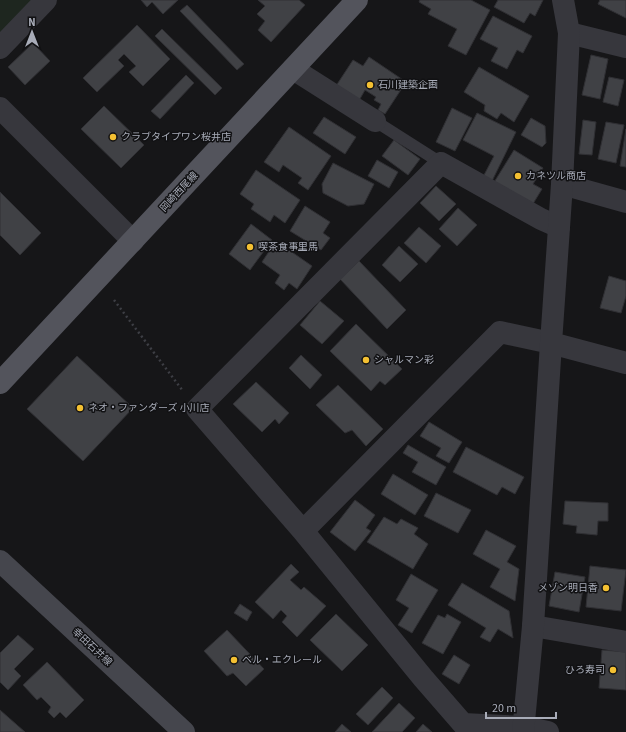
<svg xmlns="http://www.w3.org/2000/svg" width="626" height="732" font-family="'Source Sans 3','Noto Sans JP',sans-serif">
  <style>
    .green { fill: #1e261f }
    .building { fill: #404145; stroke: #303034 }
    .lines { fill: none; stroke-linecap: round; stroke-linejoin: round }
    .path { stroke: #3d3e44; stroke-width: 2.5; stroke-dasharray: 2 3; stroke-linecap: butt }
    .service { stroke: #37373d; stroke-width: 12 }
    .minor { stroke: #37373d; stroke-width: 22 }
    .tertiary { stroke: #37373d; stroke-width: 22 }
    .secondary { stroke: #45464d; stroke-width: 22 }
    .primary { stroke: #53545c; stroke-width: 22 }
    .poi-dot { fill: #f4c032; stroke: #111113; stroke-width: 1.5 }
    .labels { text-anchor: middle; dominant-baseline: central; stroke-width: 3; stroke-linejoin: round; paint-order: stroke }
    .poi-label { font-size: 10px; fill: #a8acb8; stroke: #111113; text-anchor: start }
    .street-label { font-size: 10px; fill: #a8acb8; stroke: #111113 }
  </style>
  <rect width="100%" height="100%" fill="#161618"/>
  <path class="green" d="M0 0H33L0 35Z"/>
  <path class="building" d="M141 0H178L163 14 152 2 147 7Z
    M258 0H299L305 5 271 42 258 30 265 21 257 14 265 6Z
    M420 0H471L490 10 466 55 448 46 457 29 428 14 431 9 419 2Z
    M498 0H543L535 16 530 13 524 23 494 7Z
    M600 0H626V18L598 4Z
    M187 5 244 64 237 70 180 11Z
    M493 16 532 36 523 53 517 50 507 69 491 61 498 48 480 39Z
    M137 25 170 59 143 86 129 72 136 66 124 54 118 60 124 66 97 92 83 78Z
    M162 29 222 88 215 95 155 36Z
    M33 43 50 61 25 85 8 67Z
    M591 55 608 59 600 99 582 95Z
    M369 57 406 82 385 114 378 110 381 104 374 100 376 97 365 90 357 104 334 89 353 60 363 66Z
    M479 67 529 96 514 122 501 113 497 119 484 111 485 105 464 92Z
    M186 75 194 83 160 119 151 111Z
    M609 77 624 80 618 106 603 102Z
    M104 106 144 145 121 168 81 129Z
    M452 108 472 118 455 151 436 142Z
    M477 113 516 132 492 181 483 177 494 156 463 140Z
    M324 117 356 137 345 154 313 133Z
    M531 118 545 126 546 143 542 147 521 135Z
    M583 120 596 122 592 155 579 154Z
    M606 122 624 125 616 163 598 159Z
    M289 127 331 156 308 190 298 183 302 178 283 165 279 172 264 162Z
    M626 129V167L620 166Z
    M394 140 420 159 408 175 382 156Z
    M514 150 543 168 533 184 542 189 531 207 493 184Z
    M377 160 398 172 389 188 368 176Z
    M333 163 374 184 364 204 348 206 323 193 322 184Z
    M256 170 300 200 285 223 274 215 270 222 251 209 254 204 240 194Z
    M436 186 456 204 439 221 420 203Z
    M0 192 41 233 20 255 0 235Z
    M305 206 330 222 323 233 330 238 321 250 290 231Z
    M458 208 477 225 457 246 439 229Z
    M251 224 272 240 250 270 229 254Z
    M419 227 441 246 426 263 404 243Z
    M276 241 312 266 297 289 289 283 284 290 275 283 280 275 262 262Z
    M399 246 418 264 400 282 382 265Z
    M359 261 406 310 387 329 340 279Z
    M609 276 626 281V296L621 313 600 308Z
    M320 301 344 321 322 344 300 325Z
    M356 324 402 369 385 385 380 381 371 391 330 351Z
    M301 355 322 375 310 389 289 368Z
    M77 356 133 408 83 461 27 409Z
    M256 382 289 413 279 424 275 419 262 432 233 404Z
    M338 385 383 429 366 446 352 430 345 433 316 405Z
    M429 422 462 442 449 463 436 456 441 448 420 436Z
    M408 445 446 467 436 485 412 472 418 462 403 453Z
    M466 447 524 477 515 494 502 487 497 495 453 472Z
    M393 474 428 495 415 515 381 494Z
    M436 493 471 510 458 533 424 516Z
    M355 500 375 515 366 528 371 531 355 551 330 532Z
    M565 501 608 503V521H598L597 535 576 533 577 526 563 524Z
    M384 517 397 524 401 519 418 528 414 534 428 544 413 569 367 542Z
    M486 530 516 546 507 562 519 569 515 601 490 587 500 569 473 554Z
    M291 564 299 572 290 580 301 590 304 587 326 606 297 637 282 622 287 616 281 610 273 619 255 602Z
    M590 566 626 570 621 611 586 607Z
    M555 572 585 577 579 612 549 606Z
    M411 574 438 590 412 633 398 625 409 608 396 600Z
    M462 583 509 611 513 638 498 629 490 642 480 637 486 628 448 605Z
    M240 604 252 612 247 621 234 613Z
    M336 614 368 645 342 671 310 640Z
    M447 614 461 622 443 654 422 643 438 615 445 618Z
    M227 630 264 669 246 686 233 673 227 676 204 651Z
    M18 635 34 649 14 669 21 676 8 690 0 682V653Z
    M602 650 626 652V690L599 688Z
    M454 655 470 665 459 684 442 674Z
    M47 662 84 700 66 718 60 712 54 718 48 712 51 707 41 697 37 700 23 685Z
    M382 687 393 698 368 725 356 714Z
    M399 703 415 718 402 732H372Z
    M0 710 25 732H0Z
    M342 724 351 732H335Z
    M423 724 432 732H416Z"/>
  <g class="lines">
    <path class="path" d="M114 300 183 391"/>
    <path class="service" d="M375 121 441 163"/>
    <path class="minor" d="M569 33 626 47
      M0 48 46 0
      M293 69 375 121
      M0 108 133 241
      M562 184 626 202
      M303 531 500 332 551 343
      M533 626 626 642
      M548 732 524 727 463 724 423 678 303 531 197 409 441 163 541 219 559 227"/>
    <path class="tertiary" d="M551 343 626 363
      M523 732 533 626 551 343 562 184 569 33 563 0"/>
    <path class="secondary" d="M0 561 184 732"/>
    <path class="primary" d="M0 383 357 0"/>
  </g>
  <g class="poi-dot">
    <circle cx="370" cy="85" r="4"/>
    <circle cx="113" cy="137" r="4"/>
    <circle cx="518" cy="176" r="4"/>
    <circle cx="250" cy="247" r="4"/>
    <circle cx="366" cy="360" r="4"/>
    <circle cx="80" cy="408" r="4"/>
    <circle cx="606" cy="588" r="4"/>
    <circle cx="234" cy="660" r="4"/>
    <circle cx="613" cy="670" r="4"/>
  </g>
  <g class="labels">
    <g class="poi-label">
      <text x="378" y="85">石川建築企画</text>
      <text x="121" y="137">クラブタイプワン桜井店</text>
      <text x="526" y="176">カネツル商店</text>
      <text x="258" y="247">喫茶食事里馬</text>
      <text x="374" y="360">シャルマン彩</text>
      <text x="88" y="408">ネオ・ファンダーズ 小川店</text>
      <text x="598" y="588" text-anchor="end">メゾン明日香</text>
      <text x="242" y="660">ベル・エクレール</text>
      <text x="605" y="670" text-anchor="end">ひろ寿司</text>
    </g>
    <g class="street-label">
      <text transform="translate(179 192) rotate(-47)">岡崎西尾線</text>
      <text transform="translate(92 647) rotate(43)">幸田石井線</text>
    </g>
  </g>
  <g transform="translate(32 32)" stroke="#111113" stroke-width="3" paint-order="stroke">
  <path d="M0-3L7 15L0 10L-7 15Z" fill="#a8acb8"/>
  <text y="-6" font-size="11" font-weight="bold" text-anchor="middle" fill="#a8acb8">N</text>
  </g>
  <path d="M486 712v6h70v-6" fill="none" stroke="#a8acb8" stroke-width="2"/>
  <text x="492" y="712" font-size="12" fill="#a8acb8" stroke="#111113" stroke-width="3" paint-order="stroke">20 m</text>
</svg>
